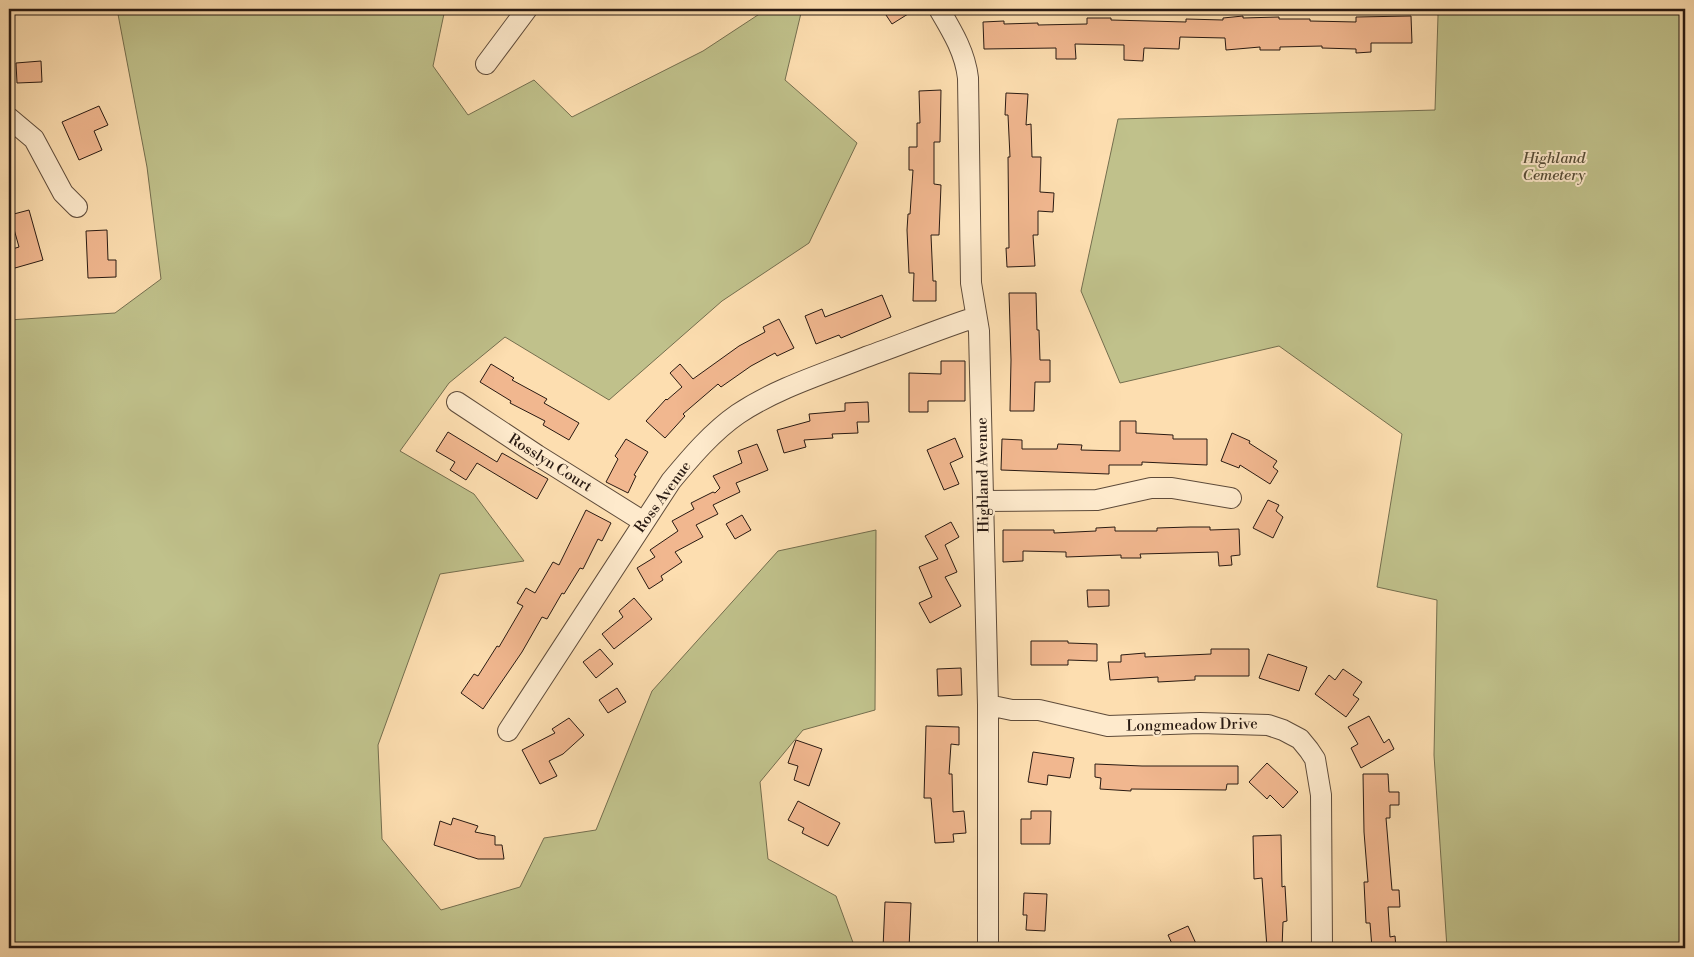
<svg xmlns="http://www.w3.org/2000/svg" width="1694" height="957" font-family="'Libre Bodoni',serif">
  <style>
    .green { fill: #c0c18b; stroke: #746e4e }
    .building { fill: #f1b78f; stroke: #291a12 }
    .lines { fill: none; stroke-linecap: round; stroke-linejoin: round }
    .minor-casing { stroke: #5e4b3a; stroke-width: 22 }
    .minor { stroke: #feeacc; stroke-width: 20 }
    .labels { text-anchor: middle; dominant-baseline: central; stroke-width: 4; stroke-linejoin: round; paint-order: stroke }
    .park-label { font-size: 15px; font-style: italic; fill: #564c36; stroke: #feeacc }
    .street-label { font-size: 15px; fill: #291a12; stroke: #feeacc }
  </style>
  <rect width="100%" height="100%" fill="#fddeb0"/>
  <filter id="stains"><feTurbulence type="fractalNoise" baseFrequency=".004" numOctaves="4"/><feColorMatrix values="0 0 0 0 .2 0 0 0 0 .09 0 0 0 0 .02 0 0 0 .5 -.17"/></filter>
  <radialGradient id="worn" r=".72"><stop offset=".6" stop-color="#630" stop-opacity="0"/><stop offset="1" stop-color="#630" stop-opacity=".3"/></radialGradient>
  <path class="green" d="M117 9H445L433 66 468 115 534 80 572 117 703 51 767 9H802L785 80 857 143 809 243 722 301 609 400 505 337 449 383 400 451 474 494 524 561 440 574 378 745 382 839 441 910 520 887 544 838 596 830 652 691 778 551 876 530 875 710 803 730 760 782 768 859 836 896 855 948H9V320L115 313 161 279 147 167Z
    M1437 9H1685V948H1447L1434 755 1437 600 1377 587 1402 434 1279 346 1120 383 1081 291 1118 119 1435 110 1438 16Z"/>
  <path class="building" d="M882 9H916L892 24Z
    M1243 16V18L1279 17V19H1310V21L1356 22V17L1411 16 1412 43H1371V52L1356 53V49L1322 48V46L1280 47V50H1260V47L1226 50 1225 38 1180 37 1179 49 1144 48 1143 61 1124 60V45L1075 44 1076 59H1056V48L984 49 983 22 1004 21V24L1038 23V25L1087 24V18H1111V20L1186 22V19L1223 20V18Z
    M41 61 42 82 17 83 16 63Z
    M941 90 940 142H934V184L941 185 939 235H931L933 281H936V301H913L914 273H909L907 230 908 214H910L913 170H909V147H917V123H920L919 91Z
    M1006 93 1028 94 1026 125 1031 124 1032 157H1041L1040 192 1054 193 1053 212 1038 211V235H1033L1035 266 1007 267 1006 248H1009L1008 157H1010L1008 115H1005Z
    M99 106 108 125 94 131 102 150 79 160 62 122Z
    M29 210 43 260 15 268 9 250 19 247 10 215Z
    M107 230 108 260H116V277L88 278 86 231Z
    M1009 293H1036L1037 330H1039L1040 360H1050V382H1035L1034 411H1010L1011 360Z
    M882 295 891 317 841 338 839 335 816 344 805 316 822 309 825 317Z
    M779 319 794 348 777 356 775 353 751 366 721 387 718 384 683 414 685 416 665 438 646 421 666 399 667 400 682 387 670 373 680 364 693 379 739 346 765 332 763 327Z
    M941 361H965V401H928V412H909V373L941 374Z
    M491 364 514 378 512 380 547 399 544 403 579 423 569 440 543 425 545 421 510 403 511 401 480 382Z
    M868 402 869 422H857L858 433 832 434 833 438 804 440 806 447 784 453 777 430 810 421 809 414 845 411V403Z
    M1120 421H1136V433L1173 435V439H1207V465L1142 462V465H1109V474L1001 470 1002 439 1022 440V449H1057L1058 444 1082 445 1081 450 1120 451Z
    M448 432 497 462 502 453 548 479 537 499 477 463 466 480 450 470 455 462 436 451Z
    M1232 433 1250 441 1249 443 1277 461 1273 467 1278 471 1270 484 1240 465 1239 468 1221 461Z
    M955 438 963 457 950 463 959 484 944 490 927 450Z
    M626 439 648 452 634 475 636 476 628 493 606 482 618 459 615 456Z
    M757 444 768 470 736 483 740 492 713 505 718 514 696 525 703 537 675 552 682 562 661 576 663 580 649 589 637 568 655 557 650 550 678 531 672 521 694 509 691 503 713 492 715 493 720 488 713 476 742 463 738 451Z
    M1268 500 1279 505 1276 511 1283 517 1273 538 1253 528Z
    M586 510 611 523 602 541 598 539 583 569 580 568 564 594 562 593 547 619 542 617 522 652 483 709 461 693 474 674 478 676 497 646 499 647 523 606 517 603 526 588 535 593 553 562 559 565Z
    M742 515 751 530 735 539 726 524Z
    M951 522 959 537 945 545 957 572 945 577 961 606 930 623 919 603 932 597 919 567 938 559 925 536Z
    M1115 527V531H1157V528L1190 527H1210V530L1239 529 1240 555 1231 556 1232 565 1219 566 1218 552 1140 554 1141 558H1121V555L1066 557V552L1023 551V561L1003 562V530H1054V533L1096 531V528Z
    M1087 590H1109V606L1088 607Z
    M634 598 652 619 614 649 602 634 623 617 619 611Z
    M1031 641H1068V643L1097 644V661L1068 660V665H1031Z
    M600 649 613 664 596 678 583 662Z
    M1211 649H1249V676H1195V680L1158 682V677L1110 680 1108 662H1121V655L1145 653V657L1211 654Z
    M1268 654 1307 667 1299 691 1259 678Z
    M961 668 962 695 938 696 937 669Z
    M1343 669 1362 682 1353 695 1359 699 1346 717 1315 694 1329 675 1335 680Z
    M617 688 626 702 608 713 599 700Z
    M1369 716 1384 743 1389 739 1394 749 1361 768 1351 748 1358 744 1348 727Z
    M569 718 584 735 563 754 549 761 557 776 540 784 522 750 555 733 552 729Z
    M926 726 959 727V745L951 744 949 774H952L953 812 964 811 966 833 953 834 954 842 935 843 931 798H924Z
    M796 740 822 749 809 786 794 780 798 766 788 763Z
    M1033 752 1074 758 1070 778 1048 775 1047 785 1028 782Z
    M1267 763 1298 792 1283 808 1270 795 1267 799 1249 782Z
    M1095 764 1142 766H1238V784H1227L1226 790 1131 789V791L1100 789 1101 778 1095 777Z
    M1363 774H1388L1389 792H1399V805H1390V818H1386L1392 890H1399L1400 907H1388L1390 937 1395 936 1396 948H1372L1370 923H1366L1364 882H1368L1364 832Z
    M798 801 840 823 828 846 802 833 804 828 788 820Z
    M1031 811H1051L1050 844H1021V819H1031Z
    M453 818 478 826 475 832 495 836V845H502L504 859H478L434 845 440 821 451 825Z
    M1281 835 1282 887 1285 886 1287 921 1283 922 1282 948H1267L1262 878 1254 879 1253 836Z
    M1024 893 1047 894 1045 931 1026 930 1027 915H1023Z
    M885 902 911 903 909 948H883Z
    M1188 926 1198 948H1174L1168 935Z"/>
  <g class="lines">
    <defs>
      <path id="minor" d="M939 9C952 31 965 52 968 78L971 283 979 331 988 705V948
        M486 64 527 9
        M9 118 34 139 63 193 77 207
        M457 402 537 455 644 522
        M983 501 1097 500 1151 488H1172L1231 498
        M988 705 1012 710H1039L1108 726 1200 723 1268 725 1283 730 1300 739 1309 750 1315 759 1321 795 1322 948
        M508 731 671 481C691 457 712 432 738 414 777 388 823 374 866 357 903 344 939 329 976 317"/>
    </defs>
    <use href="#minor" class="minor-casing"/>
    <use href="#minor" class="minor"/>
  </g>
  <g class="labels">
    <g class="park-label">
      <text x="1554" y="158">Highland<tspan x="1554" dy="17">Cemetery</tspan></text>
    </g>
    <g class="street-label">
      <text transform="translate(550 463) rotate(32)">Rosslyn Court</text>
      <text transform="translate(983 475) rotate(-91)">Highland Avenue</text>
      <text transform="translate(663 497) rotate(-54)">Ross Avenue</text>
      <text transform="translate(1192 725) rotate(-1)">Longmeadow Drive</text>
    </g>
  </g>
  <rect width="1694" height="957" fill="none" stroke="#fddeb0" stroke-width="30"/>
  <rect x="10" y="10" width="1674" height="937" fill="none" stroke="#291a12" stroke-width="2.5"/>
  <rect x="15" y="15" width="1664" height="927" fill="none" stroke="#291a12"/>
  <rect width="100%" height="100%" filter="url(#stains)"/>
  <rect width="100%" height="100%" fill="url(#worn)"/>
</svg>
